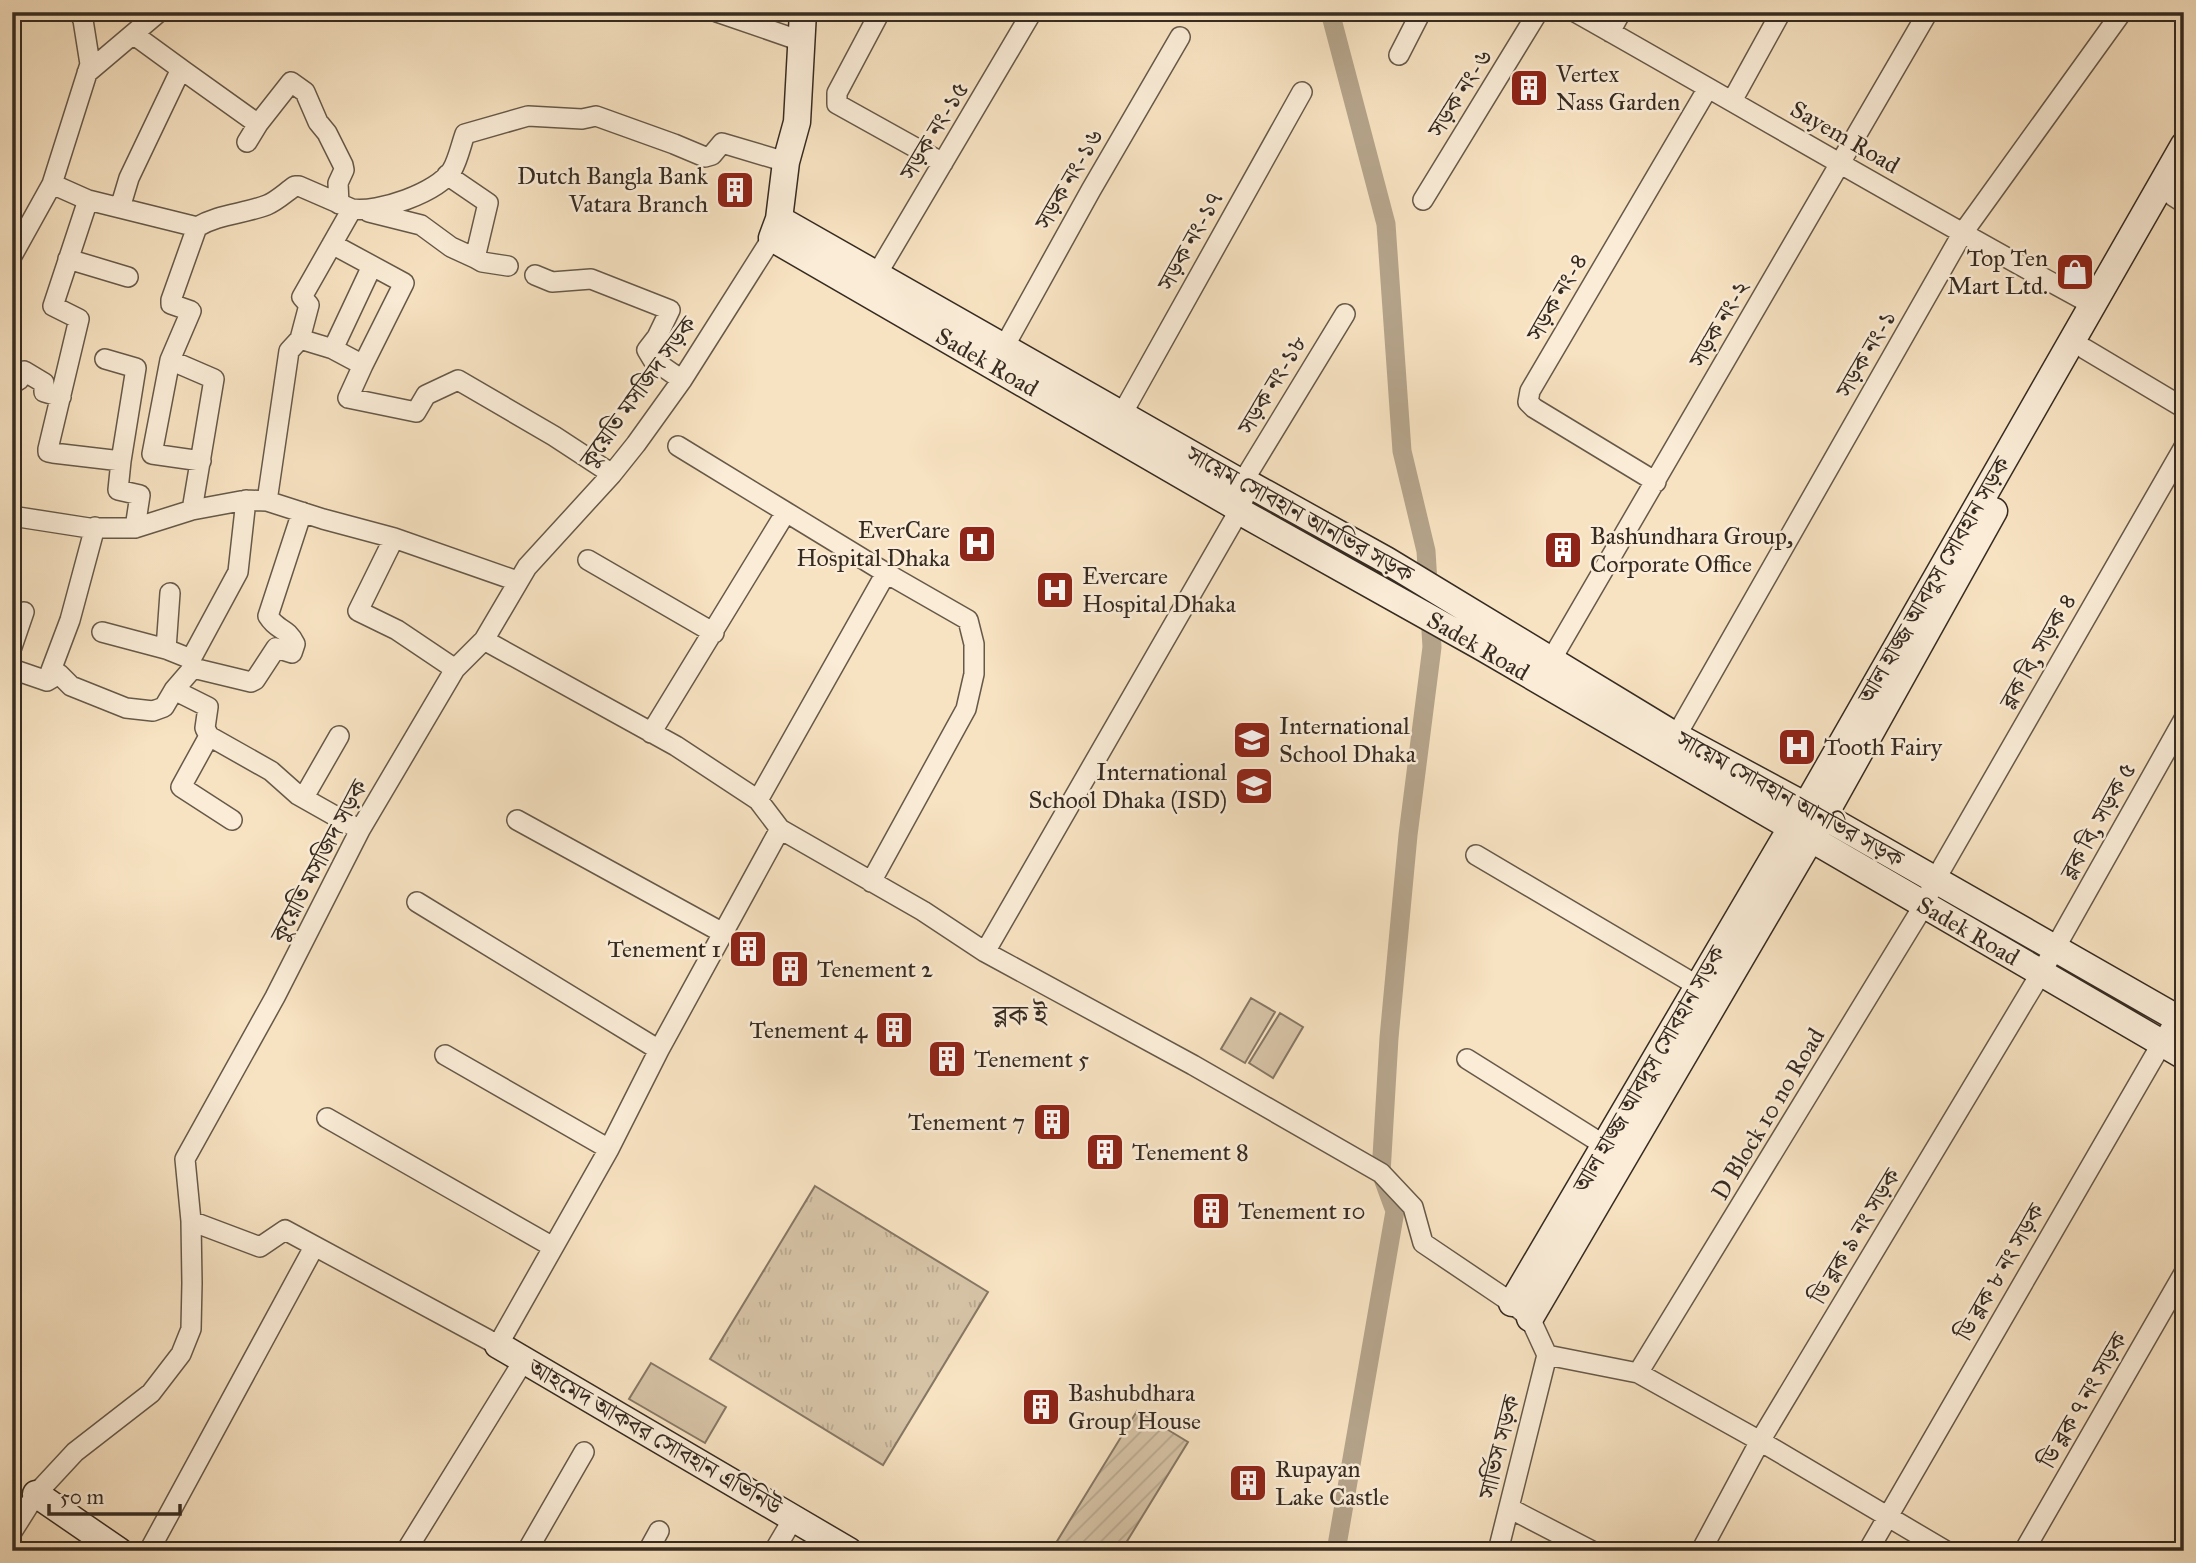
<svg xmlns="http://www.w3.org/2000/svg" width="2196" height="1563" font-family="'IM FELL Great Primer','Noto Serif Bengali',serif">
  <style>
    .grass { fill: url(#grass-tufts); stroke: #867764; stroke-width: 2 }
    .garden { fill: url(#garden-furrows); stroke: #867764; stroke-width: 2 }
    .pitch { fill: #d6c3a6; stroke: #867764; stroke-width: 2 }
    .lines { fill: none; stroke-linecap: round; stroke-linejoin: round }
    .canal { stroke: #b5a48b; stroke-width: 19 }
    .street-casing { stroke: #665949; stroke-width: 22 }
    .secondary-casing { stroke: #362b21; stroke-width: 29 }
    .street { stroke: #faecd7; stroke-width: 19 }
    .secondary { stroke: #faecd7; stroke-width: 26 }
    .labels { text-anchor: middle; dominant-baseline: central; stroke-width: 5; stroke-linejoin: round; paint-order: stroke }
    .poi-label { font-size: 24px; fill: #362b21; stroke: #faecd7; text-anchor: start }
    .street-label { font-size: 24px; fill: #362b21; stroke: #faecd7 }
    .quarter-label { font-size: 28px; fill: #362b21; stroke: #faecd7 }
  </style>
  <defs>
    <pattern id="grass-tufts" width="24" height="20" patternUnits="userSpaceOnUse" patternTransform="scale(1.75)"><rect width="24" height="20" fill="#d6c3a6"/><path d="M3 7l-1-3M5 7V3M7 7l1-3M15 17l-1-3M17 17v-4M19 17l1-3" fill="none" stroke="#b8a88f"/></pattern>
    <pattern id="garden-furrows" width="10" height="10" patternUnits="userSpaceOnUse" patternTransform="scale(1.75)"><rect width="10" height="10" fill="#d6c3a6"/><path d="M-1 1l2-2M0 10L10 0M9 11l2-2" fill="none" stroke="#b8a88f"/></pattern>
  </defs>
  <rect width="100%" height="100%" fill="#f7e2c1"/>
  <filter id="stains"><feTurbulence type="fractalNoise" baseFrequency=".00286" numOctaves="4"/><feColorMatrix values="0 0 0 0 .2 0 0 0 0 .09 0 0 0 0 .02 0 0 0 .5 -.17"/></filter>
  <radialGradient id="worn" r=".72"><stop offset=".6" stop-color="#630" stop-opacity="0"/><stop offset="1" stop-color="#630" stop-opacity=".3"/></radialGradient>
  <path class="grass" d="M815 1186 988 1292 883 1465 710 1359Z"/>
  <path class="garden" d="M1137 1411 1188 1442 1121 1551H1051Z"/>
  <path class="pitch" d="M1251 998 1275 1012 1245 1063 1221 1049Z
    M1280 1013 1303 1027 1273 1078 1249 1063Z
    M651 1363 726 1407 705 1443 629 1399Z"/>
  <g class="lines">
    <path class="canal" d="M1330 12 1386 224 1402 451 1426 551 1432 647 1408 835 1389 1038 1381 1173 1395 1211 1336 1551"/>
    <defs>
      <path id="street" d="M717 12 801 41
        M880 12 837 93V104L943 163
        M1575 12C1747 109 1917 210 2091 304
        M1610 32 1621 12
        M1399 55 1421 12
        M181 69 258 124 291 82 305 92 318 122 327 133 343 165 344 170 338 183 339 204
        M87 73 159 12
        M1732 101 1781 12
        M247 142 258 124
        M447 175 488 203 475 258 482 262 508 266
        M52 184 88 200 197 227C219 214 243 214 267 205 277 201 286 192 295 186H299L352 209
        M2173 196 2184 203
        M88 200 53 306 79 319 48 449V452L53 453 121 461 118 490 140 495 135 528
        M1423 200 1538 12
        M120 208 129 178 181 69 133 34
        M369 212 421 225 451 247 475 258
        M332 244 404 283 363 365
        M12 256 52 184 90 64 83 20 79 12
        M68 259 128 277
        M877 274 1032 12
        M535 275 552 282 591 279 670 310 657 337 647 350 653 360 682 380
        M300 339 333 349 363 365 348 398 416 412 426 395 458 380 554 436 612 474
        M1004 347 1091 190 1180 37
        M333 349 372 266
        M2085 349 2184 408
        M105 359 136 368 121 461
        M170 360 152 454 201 461
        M12 377 19 380 24 371 44 383V392L61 397
        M1122 414 1302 92
        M678 446 786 512
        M1656 482 1534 408 1528 402 1530 391 1708 88
        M1242 483 1345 314
        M267 501 289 351 300 339 309 305 302 297 352 209C378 213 437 193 452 170 458 160 461 145 465 134L528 116 582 119 596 116 674 144 705 157 712 155 722 143 786 162
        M192 510 214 379 170 360 191 311 171 304V300L197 227
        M12 516 89 528H135L192 510 246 500 267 501 323 519 394 538 517 581
        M394 538 358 611 397 630 455 669
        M588 560 714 633
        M102 632 166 649 191 659
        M484 640 676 746 758 800 780 829 923 911 985 952 1193 1065 1381 1173 1413 1207 1423 1243 1512 1303 1530 1318 1547 1355 1638 1373 1760 1441 1946 1551
        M12 647 24 612
        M166 649 170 593
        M1552 661 1558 648 1928 12
        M193 668 251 682 255 680 276 648 292 653 295 644C286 626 278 632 268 616L302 512
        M12 669 47 681 70 620 95 527
        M47 681 59 674 71 686 126 708 153 711 164 707 174 690 193 668 191 659 238 572 246 500
        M174 690 208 707 205 728 209 736 271 771 298 795 360 830
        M651 733 786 512 886 573 758 800
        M209 736 181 787 232 820
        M1676 736 1962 234 2122 12
        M304 797 339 736
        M517 820 723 933
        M1476 855 1698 986
        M871 882 966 709 974 674V644L968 620 886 573
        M417 902 659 1050
        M985 952 1239 511 1249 484
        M445 1055 609 1149
        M1467 1059 1604 1145
        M327 1118 553 1247
        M191 1221 260 1247 285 1230 498 1345 609 1149 659 1050 780 829
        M1638 1373 1924 905 1935 880 2184 447
        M1509 1508 1592 1551
        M12 1532 36 1494 75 1452 151 1393 181 1354 191 1329 192 1283 191 1221 185 1159 275 997 360 830 455 669 484 640 527 567 612 474 636 444 682 380 772 238
        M149 1551 314 1247
        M406 1551 524 1360
        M527 1551 584 1452
        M648 1551 659 1531
        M774 1551 793 1519
        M1498 1551 1547 1355
        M1701 1551 1760 1441 2041 973 2184 719
        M1868 1551 2184 1005
        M2024 1551 2184 1273
        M2182 1551 2184 1547"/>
      <path id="secondary" d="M803 12 797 122 786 162 779 219 772 238 1233 505 1239 511 1480 646 2184 1056
        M779 219 1242 483 1249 484 1386 560 1676 736 1806 806 2184 1022
        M1512 1303 1791 828 1806 806 2184 145
        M1530 1318 1824 816 1994 511
        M498 1345 849 1551
        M36 1494 119 1551"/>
    </defs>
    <use href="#street" class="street-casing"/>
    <use href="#secondary" class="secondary-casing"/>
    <use href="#street" class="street"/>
    <use href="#secondary" class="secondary"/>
  </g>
  <defs>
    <symbol id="building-square" viewBox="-11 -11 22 22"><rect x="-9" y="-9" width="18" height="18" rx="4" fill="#8f2418" stroke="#faecd7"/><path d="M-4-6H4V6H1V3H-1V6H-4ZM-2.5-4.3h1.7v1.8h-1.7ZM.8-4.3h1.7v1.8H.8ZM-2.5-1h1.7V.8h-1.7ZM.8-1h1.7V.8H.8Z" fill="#fff"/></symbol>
    <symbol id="shop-square" viewBox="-11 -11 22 22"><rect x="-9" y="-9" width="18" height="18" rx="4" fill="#8f2418" stroke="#faecd7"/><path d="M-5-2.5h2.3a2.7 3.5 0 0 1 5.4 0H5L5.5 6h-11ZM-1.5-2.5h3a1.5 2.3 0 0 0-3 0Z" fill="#fff"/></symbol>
    <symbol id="hospital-square" viewBox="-11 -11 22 22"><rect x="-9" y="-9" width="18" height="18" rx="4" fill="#8f2418" stroke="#faecd7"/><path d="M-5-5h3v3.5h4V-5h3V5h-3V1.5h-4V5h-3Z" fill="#fff"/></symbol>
    <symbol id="school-square" viewBox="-11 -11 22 22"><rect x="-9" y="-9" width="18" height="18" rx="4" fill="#8f2418" stroke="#faecd7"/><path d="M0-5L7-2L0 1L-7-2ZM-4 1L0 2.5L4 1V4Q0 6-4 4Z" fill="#fff"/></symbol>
  </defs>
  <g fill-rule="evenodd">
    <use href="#building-square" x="1507" y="66" width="44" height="44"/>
    <use href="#building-square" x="713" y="168" width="44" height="44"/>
    <use href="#shop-square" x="2053" y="250" width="44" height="44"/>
    <use href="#hospital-square" x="955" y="522" width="44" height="44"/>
    <use href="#building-square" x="1541" y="528" width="44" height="44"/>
    <use href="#hospital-square" x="1033" y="568" width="44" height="44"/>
    <use href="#school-square" x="1230" y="718" width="44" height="44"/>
    <use href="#hospital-square" x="1775" y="725" width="44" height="44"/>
    <use href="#school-square" x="1232" y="764" width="44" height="44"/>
    <use href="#building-square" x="726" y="927" width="44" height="44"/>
    <use href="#building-square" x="768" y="947" width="44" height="44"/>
    <use href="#building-square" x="872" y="1008" width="44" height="44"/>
    <use href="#building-square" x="925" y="1037" width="44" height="44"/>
    <use href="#building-square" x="1030" y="1100" width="44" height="44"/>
    <use href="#building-square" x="1083" y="1130" width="44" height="44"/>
    <use href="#building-square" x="1189" y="1189" width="44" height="44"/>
    <use href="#building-square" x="1019" y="1385" width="44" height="44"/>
    <use href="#building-square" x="1226" y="1461" width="44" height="44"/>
  </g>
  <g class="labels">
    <g class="poi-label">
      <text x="1556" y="74">Vertex<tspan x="1556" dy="28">Nass Garden</tspan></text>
      <text x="708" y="176" text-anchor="end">Dutch Bangla Bank<tspan x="708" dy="28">Vatara Branch</tspan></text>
      <text x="2048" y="258" text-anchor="end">Top Ten<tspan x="2048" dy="28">Mart Ltd.</tspan></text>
      <text x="950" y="530" text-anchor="end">EverCare<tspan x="950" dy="28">Hospital Dhaka</tspan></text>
      <text x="1590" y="536">Bashundhara Group,<tspan x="1590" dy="28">Corporate Office</tspan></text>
      <text x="1082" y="576">Evercare<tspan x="1082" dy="28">Hospital Dhaka</tspan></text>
      <text x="1279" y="726">International<tspan x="1279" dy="28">School Dhaka</tspan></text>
      <text x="1824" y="747">Tooth Fairy</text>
      <text x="1227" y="772" text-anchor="end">International<tspan x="1227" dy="28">School Dhaka (ISD)</tspan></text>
      <text x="721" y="949" text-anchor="end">Tenement 1</text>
      <text x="817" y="969">Tenement 2</text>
      <text x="867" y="1030" text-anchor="end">Tenement 4</text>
      <text x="974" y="1059">Tenement 5</text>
      <text x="1025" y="1122" text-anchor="end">Tenement 7</text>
      <text x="1132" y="1152">Tenement 8</text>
      <text x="1238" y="1211">Tenement 10</text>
      <text x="1068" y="1393">Bashubdhara<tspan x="1068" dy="28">Group House</tspan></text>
      <text x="1275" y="1469">Rupayan<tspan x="1275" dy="28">Lake Castle</tspan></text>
    </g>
    <g class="street-label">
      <text transform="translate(1460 93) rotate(-58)">সড়ক নং-৬</text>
      <text transform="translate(934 131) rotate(-59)">সড়ক নং-১৫</text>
      <text transform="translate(1845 137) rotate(30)">Sayem Road</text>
      <text transform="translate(1069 179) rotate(-60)">সড়ক নং-১৬</text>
      <text transform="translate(1190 241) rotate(-61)">সড়ক নং-১৭</text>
      <text transform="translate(1557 297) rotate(-60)">সড়ক নং-৪</text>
      <text transform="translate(1719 324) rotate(-60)">সড়ক নং-২</text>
      <text transform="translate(1866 354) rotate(-60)">সড়ক নং-১</text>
      <text transform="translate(987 362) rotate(30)">Sadek Road</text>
      <text transform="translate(1272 385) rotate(-59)">সড়ক নং-১৮</text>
      <text transform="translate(638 392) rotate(-54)">কুয়েতি মসজিদ সড়ক</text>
      <text transform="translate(1300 514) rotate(29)">সায়েম সোবহান আনভির সড়ক</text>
      <text transform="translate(1934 580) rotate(-60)">আল হাজ্জ আবদুস সোবহান সড়ক</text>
      <text transform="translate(1478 646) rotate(30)">Sadek Road</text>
      <text transform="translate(2038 651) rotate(-60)">ব্লক বি, সড়ক ৪</text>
      <text transform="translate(1790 799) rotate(29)">সায়েম সোবহান আনভির সড়ক</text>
      <text transform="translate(2098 821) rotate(-61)">ব্লক বি, সড়ক ৫</text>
      <text transform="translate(319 861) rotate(-62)">কুয়েতি মসজিদ সড়ক</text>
      <text transform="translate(1968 931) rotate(30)">Sadek Road</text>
      <text transform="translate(1649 1069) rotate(-60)">আল হাজ্জ আবদুস সোবহান সড়ক</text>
      <text transform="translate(1768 1114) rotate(-59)">D Block 10 no Road</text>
      <text transform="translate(1855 1236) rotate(-59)">ডি ব্লক ৯ নং সড়ক</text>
      <text transform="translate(2000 1272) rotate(-60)">ডি ব্লক ৮ নং সড়ক</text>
      <text transform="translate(2083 1400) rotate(-60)">ডি ব্লক ৭ নং সড়ক</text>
      <text transform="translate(655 1437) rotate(30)">আহমেদ আকবর সোবহান এভিনিউ</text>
      <text transform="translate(1499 1447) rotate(-76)">সার্ভিস সড়ক</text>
    </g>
    <g class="quarter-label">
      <text x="1020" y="1015">ব্লক ই</text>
    </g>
  </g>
  <rect width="2196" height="1563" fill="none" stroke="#f7e2c1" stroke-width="42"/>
  <rect x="14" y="14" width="2168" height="1535" fill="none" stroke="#362b21" stroke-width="3.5"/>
  <rect x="21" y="21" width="2154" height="1521" fill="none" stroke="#362b21" stroke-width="2"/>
  <path d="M49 1504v10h131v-10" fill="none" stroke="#362b21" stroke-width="3.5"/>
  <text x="60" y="1504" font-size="21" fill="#362b21" stroke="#faecd7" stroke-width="5" paint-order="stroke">50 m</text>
  <rect width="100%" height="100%" filter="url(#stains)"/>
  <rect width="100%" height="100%" fill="url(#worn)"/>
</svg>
